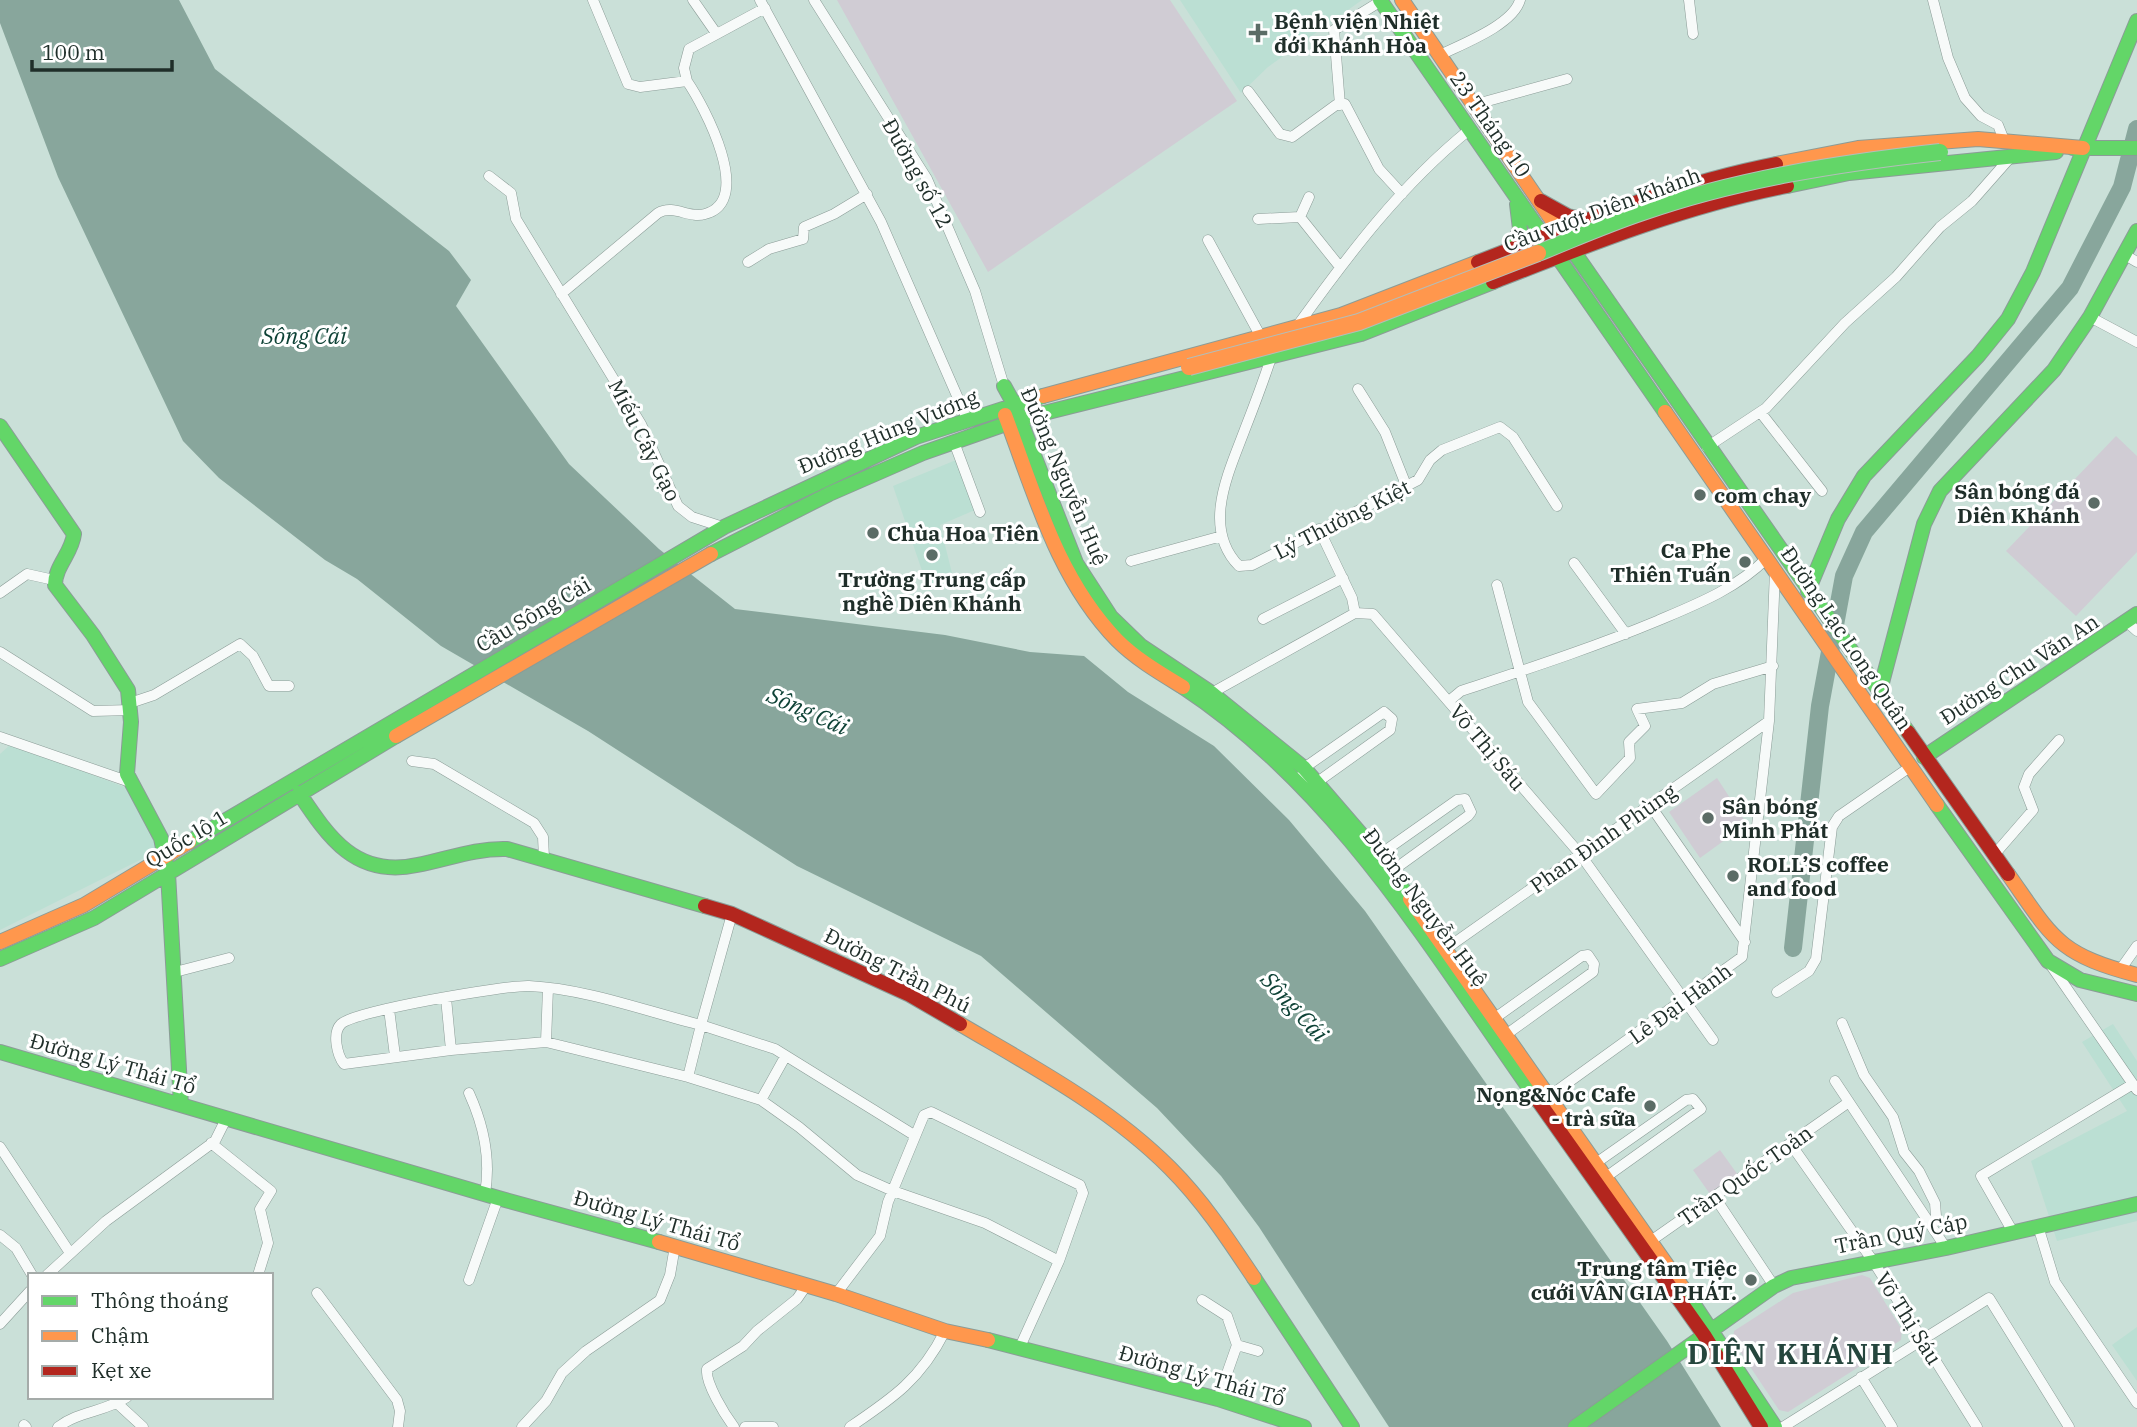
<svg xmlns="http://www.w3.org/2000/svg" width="2137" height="1427" font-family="'IBM Plex Serif',serif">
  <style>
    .built { fill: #bbdfd3 }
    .green { fill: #d0ccd4 }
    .water { fill: #88a69c }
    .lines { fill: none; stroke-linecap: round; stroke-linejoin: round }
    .river { stroke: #88a69c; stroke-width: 18 }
    .street-casing { stroke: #8b9c97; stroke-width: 11 }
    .fast-casing { stroke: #8b9c97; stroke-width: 16 }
    .slow-casing { stroke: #8b9c97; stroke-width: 16 }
    .jam-casing { stroke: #8b9c97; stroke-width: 16 }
    .street { stroke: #f7faf9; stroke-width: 10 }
    .fast { stroke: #63d668; stroke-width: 14 }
    .slow { stroke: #ff974d; stroke-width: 14 }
    .jam { stroke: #b3261e; stroke-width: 14 }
    .fast-bridge-casing { stroke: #b3beba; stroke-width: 18; stroke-linecap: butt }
    .slow-bridge-casing { stroke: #b3beba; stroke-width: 18; stroke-linecap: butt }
    .fast-bridge { stroke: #63d668; stroke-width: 16 }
    .slow-bridge { stroke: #ff974d; stroke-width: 16 }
    .poi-dot { fill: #5b6c66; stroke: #fff; stroke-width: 2.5 }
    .labels { text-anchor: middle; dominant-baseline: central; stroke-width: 6; stroke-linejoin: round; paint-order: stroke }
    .poi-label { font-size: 21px; font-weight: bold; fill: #1f2e29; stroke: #fff; text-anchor: start }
    .street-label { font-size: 21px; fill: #1f2e29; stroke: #fff }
    .water-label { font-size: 23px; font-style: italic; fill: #0e4236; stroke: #fff }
    .district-label { font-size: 28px; font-weight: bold; letter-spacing: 2px; fill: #25463d; stroke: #fff }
  </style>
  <rect width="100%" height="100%" fill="#cae0d8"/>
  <path class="built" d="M1180 0H1362L1268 67 1241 93Z
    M956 460 975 510 940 525 955 585 929 591 893 486Z
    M11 744 127 788 160 850 0 930V754Z
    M2113 1024 2137 1061V1221L2057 1241 2031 1161 2127 1111 2082 1042Z
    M2137 1327V1381L2112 1345Z"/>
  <path class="green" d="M837 0H1170L1237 101 988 272Z
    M2116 436 2137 456V552L2076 616 2006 551Z
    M1717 778 1747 824 1700 858 1669 812Z
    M1720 1150 1738 1175 1710 1194 1693 1170Z
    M1862 1275 1870 1278 1902 1330 1901 1340 1788 1412 1779 1410 1733 1341 1734 1331 1793 1293Z"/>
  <path class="water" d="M0 0H179L215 69 449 251 471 280 456 306 569 464 659 549 735 609 945 635 1030 652 1084 656 1128 692 1214 746 1289 820 1365 911 1667 1341 1721 1427H1389L1259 1227 1221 1176 1157 1108 981 956 797 866 588 731 441 646 357 579 325 560 219 478 183 441 58 177 0 23Z"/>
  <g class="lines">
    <path class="river" d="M1793 948 1820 706 1844 576 1864 532 2070 288 2122 187 2137 129"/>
    <defs>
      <path id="street" d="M693 0 716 33
        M760 0 881 222 968 421
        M814 0 927 179 975 291 1004 386
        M1689 0 1693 34
        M1933 0 1948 58 1965 98 1981 116 1998 125 2004 140
        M1440 55C1462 44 1513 25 1520 0
        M687 81 684 68 689 49 765 8
        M1248 91 1280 134 1292 137 1336 105 1345 104 1379 169 1402 194
        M1340 105 1334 30 1381 1
        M1473 105 1567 79
        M489 176 511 193 516 219 641 424 678 506 692 517 723 527
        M1309 197 1300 217 1340 267
        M1258 219 1300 217
        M1208 240 1261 337
        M2125 255 2137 262
        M748 262 769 249 803 239 804 227 834 214 867 194
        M561 294 658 213C674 204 689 219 705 214 755 201 704 106 687 81L640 87 628 84 593 0
        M2090 317 2137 342
        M1298 325C1349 254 1401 185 1469 130
        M1271 358C1263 382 1254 406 1245 429 1229 472 1201 527 1239 566L1252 565 1418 480 1430 460 1442 450 1500 427 1513 437 1557 506
        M1358 389 1385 432 1406 485
        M1761 413 1822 491
        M954 442 980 512
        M1707 447 1766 408 1845 323 1896 277 1940 227 1972 201 2009 159
        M1319 529 1352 598 1355 613
        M1131 561 1222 536
        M1574 563 1626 634
        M1497 585 1528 702 1596 794 1630 758 1629 742 1645 726 1637 709 1682 703 1713 684 1773 666
        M0 593 27 574 54 580
        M1263 619 1343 578
        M2128 623 2137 631
        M0 652 93 711 131 710
        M1208 695 1355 613 1373 614 1580 854 1713 1040
        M1449 701 1461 691C1527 669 1592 648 1657 621 1697 604 1736 589 1767 558
        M130 703 154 695 240 644 253 656 269 686H289
        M1384 712 1392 719 1390 730 1316 783H1300L1304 768Z
        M0 737 130 782
        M412 761 434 764 534 823 543 837 544 858
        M1650 805 1745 942
        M1379 855 1457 800 1465 799 1471 812 1468 816 1392 871
        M1994 855 2033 810 2024 787 2029 774 2059 740
        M1440 953 1769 721
        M2052 967 2137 1090
        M2120 970 2137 946
        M175 972 229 958
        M1777 992 1809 971 1816 959 1832 827 1839 816 1910 767
        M446 998 451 1050
        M389 1009 395 1056
        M1495 1018 1582 956 1588 955 1594 964 1593 972 1507 1034
        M1842 1023 1864 1075 1893 1117 1904 1152 1919 1171 1935 1203 1936 1216 1932 1227
        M546 1042 548 988
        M688 1077 546 1042 451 1050 344 1064C337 1055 332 1033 341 1024 354 1011 506 985 529 986 587 989 645 1011 701 1025L732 914
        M1835 1081 1946 1248
        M469 1093C484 1126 491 1158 485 1194
        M761 1100 785 1057
        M1544 1100 1742 957 1769 721 1775 571
        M914 1135 775 1049 701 1025 688 1077 761 1100 799 1127 857 1175 893 1191 985 1223 1059 1261 1020 1347
        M211 1143 271 1191 260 1209 268 1243 258 1275
        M1790 1143 1873 1261 1977 1427
        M0 1147 70 1253
        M1596 1163 1686 1100 1693 1099 1701 1109 1606 1177
        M1714 1196 1774 1286
        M2038 1226 2055 1282 2137 1403
        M2013 1232 1981 1176 2133 1084
        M0 1235 16 1248 32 1275
        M1645 1245 1849 1102
        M47 1275 106 1221 215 1141 227 1117
        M469 1280 498 1198
        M317 1293 397 1400 400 1411 398 1427
        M836 1294 880 1236 888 1202 924 1115 931 1112 1080 1185 1083 1193 1059 1261
        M1202 1300 1227 1316 1237 1345 1218 1399
        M0 1324 30 1291
        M1237 1345 1258 1351
        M1861 1377 1892 1427
        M118 1404 143 1427
        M24 1425 26 1427
        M58 1427C79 1411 105 1412 127 1397
        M522 1427 546 1401 562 1373 586 1351 660 1300 670 1275 675 1246
        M734 1427C725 1415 705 1383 707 1369L743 1346 757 1331 797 1299 806 1286
        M745 1427H773
        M850 1427C893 1398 921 1379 945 1331
        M1783 1427 1989 1298 2069 1427"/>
      <path id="fast" d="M1380 0 1665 412
        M2073 148H2137
        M1787 186 1849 173 2056 152
        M1560 232 1908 732
        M1511 250 1520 229 1517 204
        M1004 386 1014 404 1076 563 1111 617 1141 646 1210 692 1304 768 1379 855 1410 899
        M0 426 74 534C72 553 55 566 55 585L93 635 128 690 131 722 127 774 161 838 168 873 181 1105
        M711 554 829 494 923 453 1020 419 1361 334 1493 282
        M1808 591 1838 519 1864 476 1978 356 2008 319 2033 272 2137 21
        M1183 687C1338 789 1434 954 1539 1102
        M1879 694 1924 524 1940 491 2054 370 2090 317 2137 231
        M1924 757 2137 614
        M299 793C329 838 356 878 417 865 448 859 475 848 507 849L705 906
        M1937 805 2048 961 2080 980 2137 994
        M189 842 724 527 916 437 1043 396
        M0 959 94 918 396 736
        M0 1052 498 1198 659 1242
        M1254 1278 1352 1427
        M1683 1288 1775 1427
        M988 1340 1218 1399 1304 1427
        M1575 1427 1774 1286 1791 1278 1946 1248 2137 1204"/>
      <path id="slow" d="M1402 0 1560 232
        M1776 164 1858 148 1978 139 2083 148
        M1043 396 1341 315 1478 262
        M1665 412 1937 805
        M1005 415C1035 494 1057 578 1117 640 1136 659 1160 673 1183 687
        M396 736 711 554
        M2008 874C2053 938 2057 954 2137 975
        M1410 899 1683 1288
        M0 942 84 905 189 842
        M960 1024C1033 1067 1109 1107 1170 1168 1203 1201 1228 1239 1254 1278
        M659 1242 836 1294 945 1331 988 1340"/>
      <path id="jam" d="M1541 201 1568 216 1587 220
        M1478 262C1576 224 1673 184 1776 164
        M1493 282C1590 244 1685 206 1787 186
        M1908 732 2008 874
        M705 906 732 914 910 995 960 1024
        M1539 1102 1704 1335 1761 1427"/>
    </defs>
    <use href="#street" class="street-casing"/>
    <use href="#fast" class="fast-casing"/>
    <use href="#slow" class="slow-casing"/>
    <use href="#jam" class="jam-casing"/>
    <use href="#street" class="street"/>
    <use href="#fast" class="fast"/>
    <use href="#slow" class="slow"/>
    <use href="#jam" class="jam"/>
    <defs>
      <path id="fast-bridge" d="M1538 253C1573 239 1607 224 1643 212 1738 179 1840 163 1940 152"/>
      <path id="slow-bridge" d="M1189 367 1359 322 1538 253"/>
    </defs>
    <use href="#fast-bridge" class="fast-bridge-casing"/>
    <use href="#slow-bridge" class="slow-bridge-casing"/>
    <use href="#fast-bridge" class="fast-bridge"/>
    <use href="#slow-bridge" class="slow-bridge"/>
  </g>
  <g class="poi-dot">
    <path d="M1254.5 22.5h7v7h7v7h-7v7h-7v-7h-7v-7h7z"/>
    <circle cx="1700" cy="495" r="7"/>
    <circle cx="2094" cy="503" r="7"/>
    <circle cx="873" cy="533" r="7"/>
    <circle cx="932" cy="555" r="7"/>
    <circle cx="1745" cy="562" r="7"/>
    <circle cx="1708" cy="818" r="7"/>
    <circle cx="1733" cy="876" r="7"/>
    <circle cx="1650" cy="1106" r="7"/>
    <circle cx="1751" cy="1280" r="7"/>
  </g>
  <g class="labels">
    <g class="poi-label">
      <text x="1274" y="21">Bệnh viện Nhiệt<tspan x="1274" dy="24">đới Khánh Hòa</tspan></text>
      <text x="2080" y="491" text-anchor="end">Sân bóng đá<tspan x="2080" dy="24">Diên Khánh</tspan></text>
      <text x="1714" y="495">com chay</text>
      <text x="887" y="533">Chùa Hoa Tiên</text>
      <text x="1731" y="550" text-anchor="end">Ca Phe<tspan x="1731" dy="24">Thiên Tuấn</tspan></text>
      <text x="932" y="579" text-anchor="middle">Trường Trung cấp<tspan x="932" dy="24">nghề Diên Khánh</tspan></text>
      <text x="1722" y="806">Sân bóng<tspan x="1722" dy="24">Minh Phát</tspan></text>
      <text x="1747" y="864">ROLL’S coffee<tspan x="1747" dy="24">and food</tspan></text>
      <text x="1636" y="1094" text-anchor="end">Nọng&amp;Nóc Cafe<tspan x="1636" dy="24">- trà sữa</tspan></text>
      <text x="1737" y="1268" text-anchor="end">Trung tâm Tiệc<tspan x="1737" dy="24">cưới VÂN GIA PHÁT.</tspan></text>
    </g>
    <g class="street-label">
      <text transform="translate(1491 124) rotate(55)">23 Tháng 10</text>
      <text transform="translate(918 173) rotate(61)">Đường số 12</text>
      <text transform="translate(1602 209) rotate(-20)">Cầu vượt Diên Khánh</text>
      <text transform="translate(888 431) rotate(-22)">Đường Hùng Vương</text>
      <text transform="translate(645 440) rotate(63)">Miếu Cây Gạo</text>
      <text transform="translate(1065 476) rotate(67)">Đường Nguyễn Huệ</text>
      <text transform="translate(1342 519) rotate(-27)">Lý Thường Kiệt</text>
      <text transform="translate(533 614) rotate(-30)">Cầu Sông Cái</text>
      <text transform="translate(1847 638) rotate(56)">Đường Lạc Long Quân</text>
      <text transform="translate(2019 669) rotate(-33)">Đường Chu Văn An</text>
      <text transform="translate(1488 747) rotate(50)">Võ Thị Sáu</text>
      <text transform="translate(186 838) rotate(-31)">Quốc lộ 1</text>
      <text transform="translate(1603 838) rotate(-35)">Phan Đình Phùng</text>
      <text transform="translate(1426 907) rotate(53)">Đường Nguyễn Huệ</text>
      <text transform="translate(898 970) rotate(27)">Đường Trần Phú</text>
      <text transform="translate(1680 1003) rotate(-36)">Lê Đại Hành</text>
      <text transform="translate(113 1063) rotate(16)">Đường Lý Thái Tổ</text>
      <text transform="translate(1745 1175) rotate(-35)">Trần Quốc Toản</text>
      <text transform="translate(657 1220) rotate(16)">Đường Lý Thái Tổ</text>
      <text transform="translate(1901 1233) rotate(-11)">Trần Quý Cáp</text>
      <text transform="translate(1909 1318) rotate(58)">Võ Thị Sáu</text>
      <text transform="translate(1202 1375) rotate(16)">Đường Lý Thái Tổ</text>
    </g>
    <g class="water-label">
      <text x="304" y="335">Sông Cái</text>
      <text transform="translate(808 710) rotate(24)">Sông Cái</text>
      <text transform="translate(1295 1006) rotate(47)">Sông Cái</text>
    </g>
    <g class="district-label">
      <text x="1791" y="1353">DIÊN KHÁNH</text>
    </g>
  </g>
  <rect x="28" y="1273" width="245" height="126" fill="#ffffff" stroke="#a5aba9" stroke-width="2"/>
  <rect x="42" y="1296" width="35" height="10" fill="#63d668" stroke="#a5aba9" stroke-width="2"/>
  <text x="91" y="1308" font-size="21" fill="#1f2e29">Thông thoáng</text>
  <rect x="42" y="1331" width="35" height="10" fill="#ff974d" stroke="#a5aba9" stroke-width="2"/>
  <text x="91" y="1343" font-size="21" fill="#1f2e29">Chậm</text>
  <rect x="42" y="1366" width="35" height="10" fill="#b3261e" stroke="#a5aba9" stroke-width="2"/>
  <text x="91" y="1378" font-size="21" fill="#1f2e29">Kẹt xe</text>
  <path d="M32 60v10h140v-10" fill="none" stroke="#1f2e29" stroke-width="3.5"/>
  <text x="42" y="60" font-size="21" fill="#1f2e29" stroke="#ffffff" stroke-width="5" paint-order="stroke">100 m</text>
</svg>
